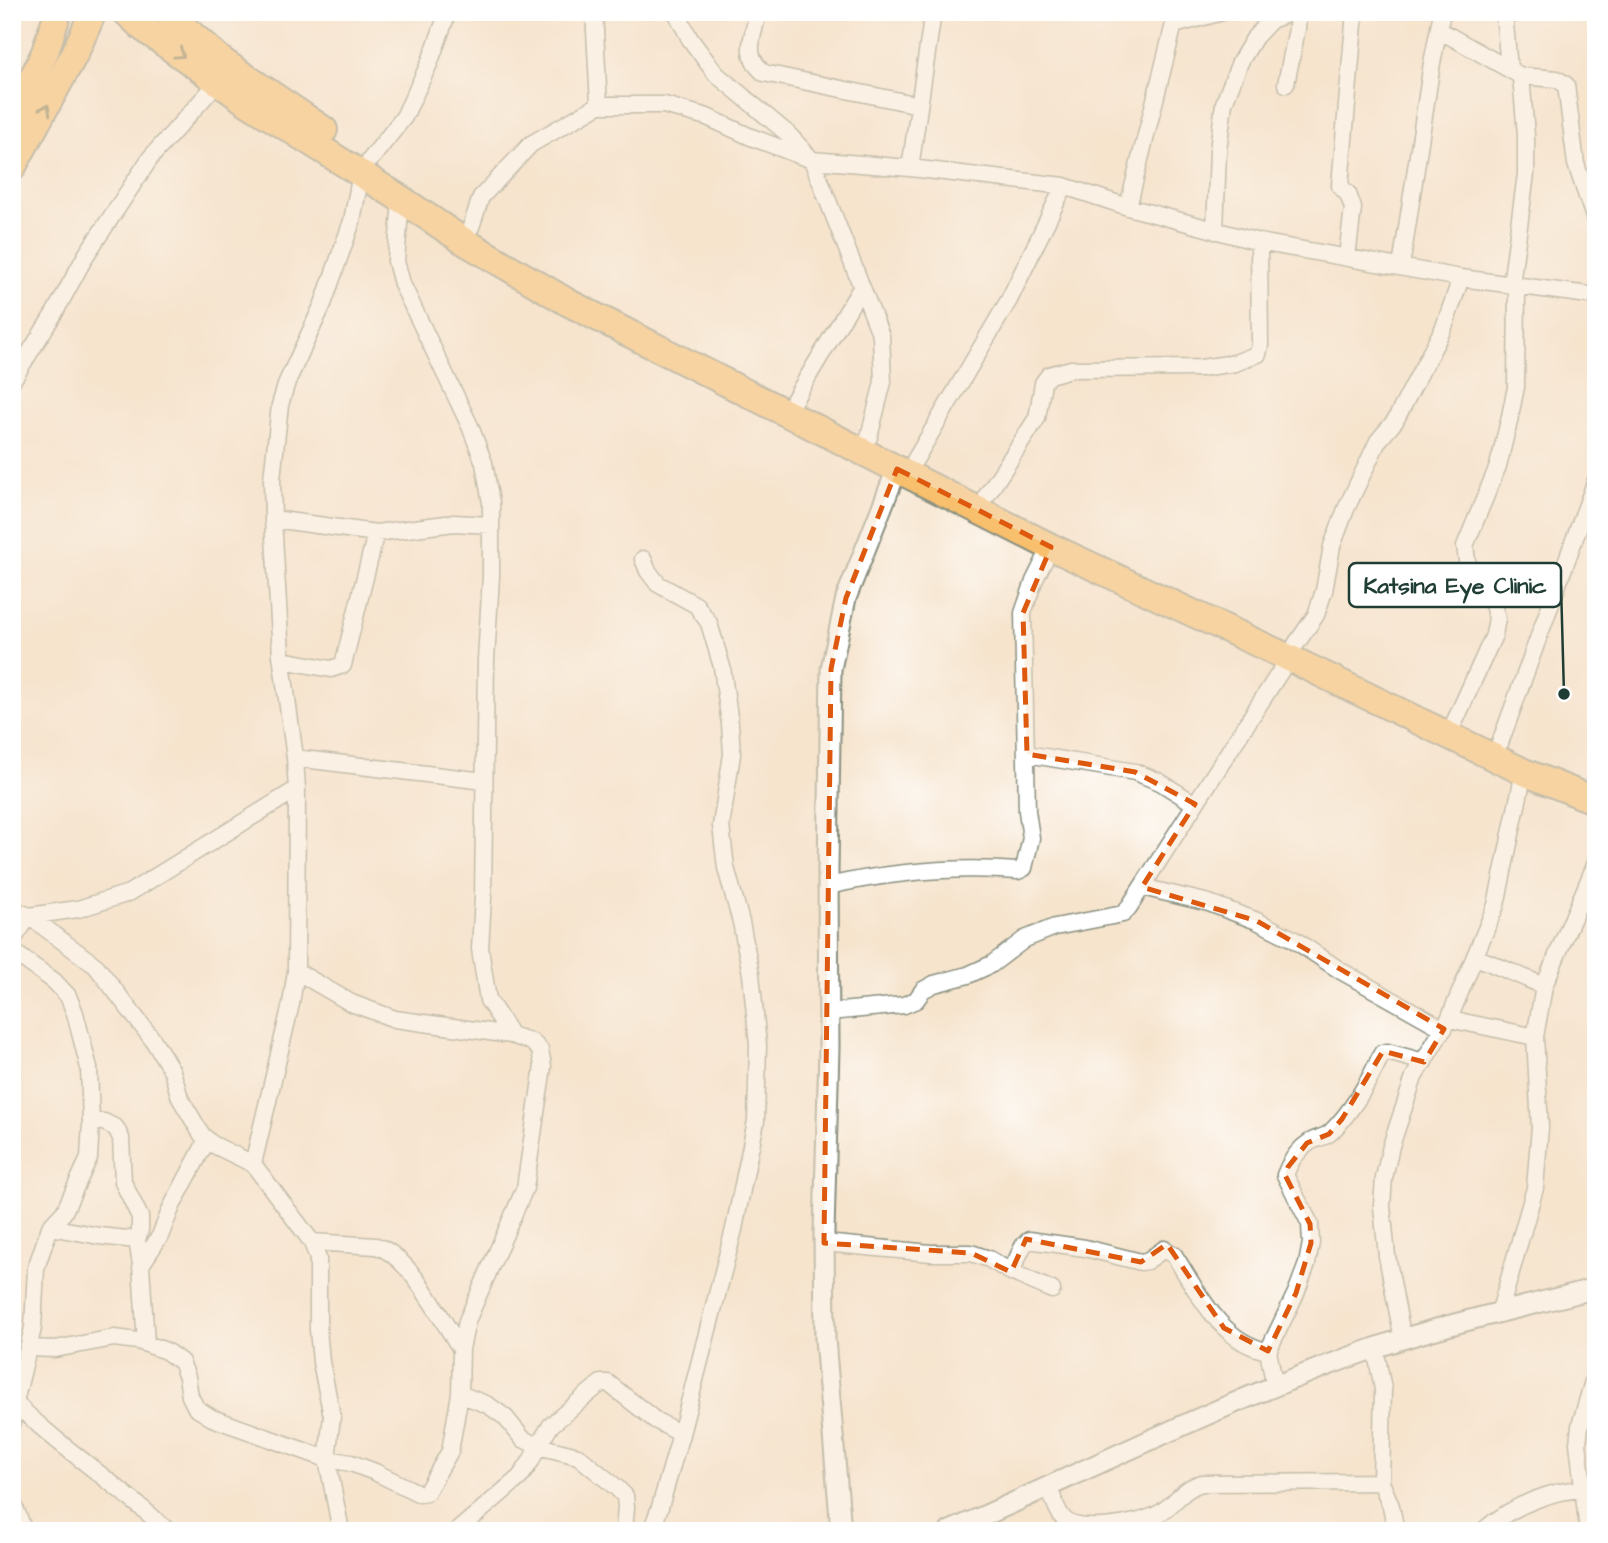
<svg xmlns="http://www.w3.org/2000/svg" width="1608" height="1543" font-family="'Architects Daughter',sans-serif">
  <style>
    .lines { fill: none; stroke-linecap: round; stroke-linejoin: round }
    .minor-casing { stroke: #8a9080; stroke-width: 19 }
    .tertiary-casing { stroke: #8a9080; stroke-width: 23 }
    .primary-casing { stroke: #8a9080; stroke-width: 30 }
    .trunk-casing { stroke: #8a9080; stroke-width: 30 }
    .minor { stroke: #fff; stroke-width: 16 }
    .tertiary { stroke: #fff; stroke-width: 19 }
    .primary { stroke: #f8bf6c; stroke-width: 26 }
    .trunk { stroke: #f8bf6c; stroke-width: 26 }
    .oneway { stroke: #81784d }
    .marked { fill: none; stroke: #de580e; stroke-width: 5; stroke-dasharray: 14 9; stroke-linejoin: round }
    .leader { fill: none; stroke: #1f3d34; stroke-width: 2.5 }
    .callout-dot { fill: #1f3d34; stroke: #fff; stroke-width: 2.5 }
    .callout { fill: #fff; stroke: #1f3d34; stroke-width: 2.5 }
    .callout-label { font-size: 23px; text-anchor: middle; font-weight: bold; fill: #1f3d34 }
  </style>
  <rect width="100%" height="100%" fill="#fff"/>
  <filter id="ink" filterUnits="userSpaceOnUse"><feTurbulence type="fractalNoise" baseFrequency=".0143" numOctaves="2"/><feDisplacementMap in="SourceGraphic" scale="14" xChannelSelector="R" yChannelSelector="G"/><feConvolveMatrix kernelMatrix="1 2 1 2 8 2 1 2 1" color-interpolation-filters="sRGB"/></filter>
  <filter id="wash" filterUnits="userSpaceOnUse"><feTurbulence type="fractalNoise" baseFrequency=".00686" numOctaves="4" result="noise"/><feDisplacementMap in="SourceGraphic" scale="28" xChannelSelector="R" yChannelSelector="G"/><feGaussianBlur stdDeviation="1.57" result="paint"/><feColorMatrix in="noise" values="0 0 0 0 0 0 0 0 0 0 0 0 0 0 0 0 0 1.4 0 .05"/><feComposite in="paint" operator="in"/></filter>
  <g filter="url(#wash)">
    <rect width="100%" height="100%" fill="#f6e4cd"/>
  </g>
  <g filter="url(#ink)">
    <g class="lines">
      <defs>
        <path id="minor" d="M594 12 599 105
          M676 12 690 39 716 74 788 134 812 160 881 336 883 382 869 437
          M758 12C753 39 742 54 764 73L919 105
          M1504 12 1509 69
          M1174 25 1222 12
          M1439 30 1521 76 1557 79 1566 85 1576 164 1596 223
          M1286 84 1297 29 1298 12
          M370 160 404 117 429 64 448 12
          M910 168 933 12
          M401 199 396 261 402 284 470 426 484 463 491 503V576L486 660 483 897 480 949 488 1000 511 1035
          M1128 207 1177 12
          M471 227 481 197 531 144 599 105H664L707 117 751 137 812 160 910 168 1064 186 1128 207 1259 242 1461 278 1596 296
          M1215 231 1218 150 1224 103 1240 62 1255 37 1271 20 1292 12
          M1347 257 1353 208 1348 194 1340 186 1355 12
          M1401 267 1432 63 1442 12
          M1511 285 1526 174V135L1521 76
          M12 381 55 312 86 255 151 157 219 81
          M794 400 861 288
          M915 460 1009 300 1064 186
          M987 495 1037 418 1043 383 1049 375 1071 369 1201 368 1235 363 1258 354 1260 345 1259 242
          M273 519 376 533 454 523 491 525
          M643 559 648 571 658 584 696 605 709 623 722 667 730 724 732 754 721 826 726 868 741 922 751 974 758 1045 756 1121 734 1229 681 1434 660 1507 651 1531
          M1296 644 1316 615 1324 591 1332 546 1346 509 1378 441 1395 421 1444 327 1461 278
          M282 660 331 669 343 665 376 533
          M1455 721 1494 635 1497 618 1493 605 1468 568 1465 546 1498 466 1509 421 1516 387 1517 285
          M1500 743 1596 480
          M1027 754 1135 772 1160 782 1195 804
          M295 758 484 781
          M828 886C890 872 954 866 1018 871L1024 868 1031 838 1027 811 1023 613 1034 581 1051 547
          M1142 887 1209 903 1257 921 1293 939 1341 971 1444 1029
          M12 909 29 916 96 966 153 1040 172 1071 180 1098 202 1135 212 1144 253 1164 312 1242 318 1259V1329L321 1362 332 1416 327 1459 341 1531
          M12 941 29 916 78 909 129 893 297 789
          M12 951 54 981 68 996 75 1013 89 1068 91 1122 89 1158 64 1212 50 1227 36 1268 33 1328 15 1402 12 1422
          M1476 957 1544 986
          M829 1012 904 1005 916 1000 923 990 934 984 968 975 992 964 1025 939 1055 927 1123 914 1129 907 1289 658
          M1449 1019 1535 1037
          M91 1122H104L116 1128 121 1138 123 1182 140 1217V1230L137 1240 141 1265 146 1344
          M253 1164 291 1004 296 971 297 789 295 758 281 655 273 519 272 479 280 405 287 382 323 304 352 221 361 173
          M50 1227 99 1236 137 1240
          M312 1242 376 1246C410 1255 441 1320 461 1349
          M824 1243 931 1253H971L989 1259 1011 1272 1052 1290
          M141 1265 160 1236 172 1206 207 1140
          M1011 1272 1023 1246 1029 1240 1085 1248 1141 1262 1147 1261 1164 1249 1174 1255C1198 1292 1221 1343 1268 1351
          M1499 1314 1535 1188 1540 1127 1535 1037 1544 986 1596 863
          M1403 1340 1387 1256 1382 1206 1384 1178 1391 1146 1414 1077 1449 1019 1496 905 1524 772
          M28 1348 55 1349 114 1338 138 1341 166 1351 181 1362 187 1377 190 1396 196 1408 212 1418 327 1459 351 1463 375 1472 420 1494 426 1493 450 1451 460 1394 461 1349 467 1321 525 1188 543 1066 540 1050 532 1042 511 1035 395 1019 351 1003 296 971
          M1375 1348 1383 1389 1381 1482 1391 1506 1396 1531
          M1275 1387 1268 1351 1296 1293 1307 1264 1311 1243 1310 1224 1285 1175C1289 1164 1297 1151 1307 1144 1314 1138 1325 1138 1331 1132 1354 1109 1369 1082 1382 1053L1387 1052 1424 1062
          M460 1394 488 1405 505 1417 523 1439 538 1446 578 1456 617 1488 625 1496 626 1507 624 1531
          M12 1400C60 1448 118 1484 168 1531
          M1049 1488C1053 1497 1056 1510 1063 1518 1077 1536 1140 1524 1158 1514 1175 1505 1182 1488 1202 1483L1381 1482
          M12 1500 24 1531
          M457 1531 520 1477 531 1461 538 1446 551 1425 601 1383H608L655 1420 681 1434
          M1483 1531C1512 1505 1557 1487 1596 1489
          M1588 1531 1578 1443 1580 1426 1596 1371"/>
        <path id="tertiary" d="M841 1531 825 1339 824 1232 829 1048 828 870 831 669 846 598 897 469
          M950 1531C1091 1469 1229 1399 1375 1348 1447 1323 1522 1308 1596 1288"/>
        <path id="primary" d="M12 122 45 52 58 12
          M12 168 75 53 93 12"/>
        <path id="trunk" d="M126 12 143 28 245 101 401 199 462 240 569 303 1051 547 1289 658 1524 772 1596 801
          M166 12 222 61 324 130"/>
      </defs>
      <use href="#minor" class="minor-casing"/>
      <use href="#tertiary" class="tertiary-casing"/>
      <use href="#primary" class="primary-casing"/>
      <use href="#trunk" class="trunk-casing"/>
      <use href="#minor" class="minor"/>
      <use href="#tertiary" class="tertiary"/>
      <use href="#primary" class="primary"/>
      <use href="#trunk" class="trunk"/>
    </g>
    <defs><path id="oneway-chevron" d="M-2-3.5L2.5 0L-2 3.5" fill="none" stroke-width="1.6" stroke-linecap="round" stroke-linejoin="round" transform="scale(1.75)"/></defs>
    <g class="oneway">
      <use href="#oneway-chevron" transform="translate(180 54) rotate(34)"/>
      <use href="#oneway-chevron" transform="translate(46 109) rotate(-62)"/>
    </g>
  </g>
  <path d="M0 0H1608V1543H0ZM897 469 1051 547 1023 613 1027 754 1135 772 1195 804 1142 887 1257 921 1444 1029 1424 1062 1383 1051 1342 1119 1329 1134 1307 1143 1288 1167 1285 1175 1310 1224 1311 1243 1296 1293 1268 1351 1224 1328 1167 1244 1141 1262 1026 1239 1011 1272 971 1253 824 1243 831 669 846 598Z" fill="#f6e4cd" fill-opacity=".55" fill-rule="evenodd"/>
  <path class="marked" d="M897 469 1051 547 1023 613 1027 754 1135 772 1195 804 1142 887 1257 921 1444 1029 1424 1062 1383 1051 1342 1119 1329 1134 1307 1143 1288 1167 1285 1175 1310 1224 1311 1243 1296 1293 1268 1351 1224 1328 1167 1244 1141 1262 1026 1239 1011 1272 971 1253 824 1243 831 669 846 598Z"/>
  <path class="leader" d="M1564 694L1561 585"/>
  <circle class="callout-dot" cx="1564" cy="694" r="7"/>
  <rect class="callout" x="1349" y="563" width="212" height="44" rx="7"/>
  <g class="callout-label">
    <text x="1455" y="593">Katsina Eye Clinic</text>
  </g>
  <rect width="1608" height="1543" fill="none" stroke="#fff" stroke-width="42"/>
</svg>
